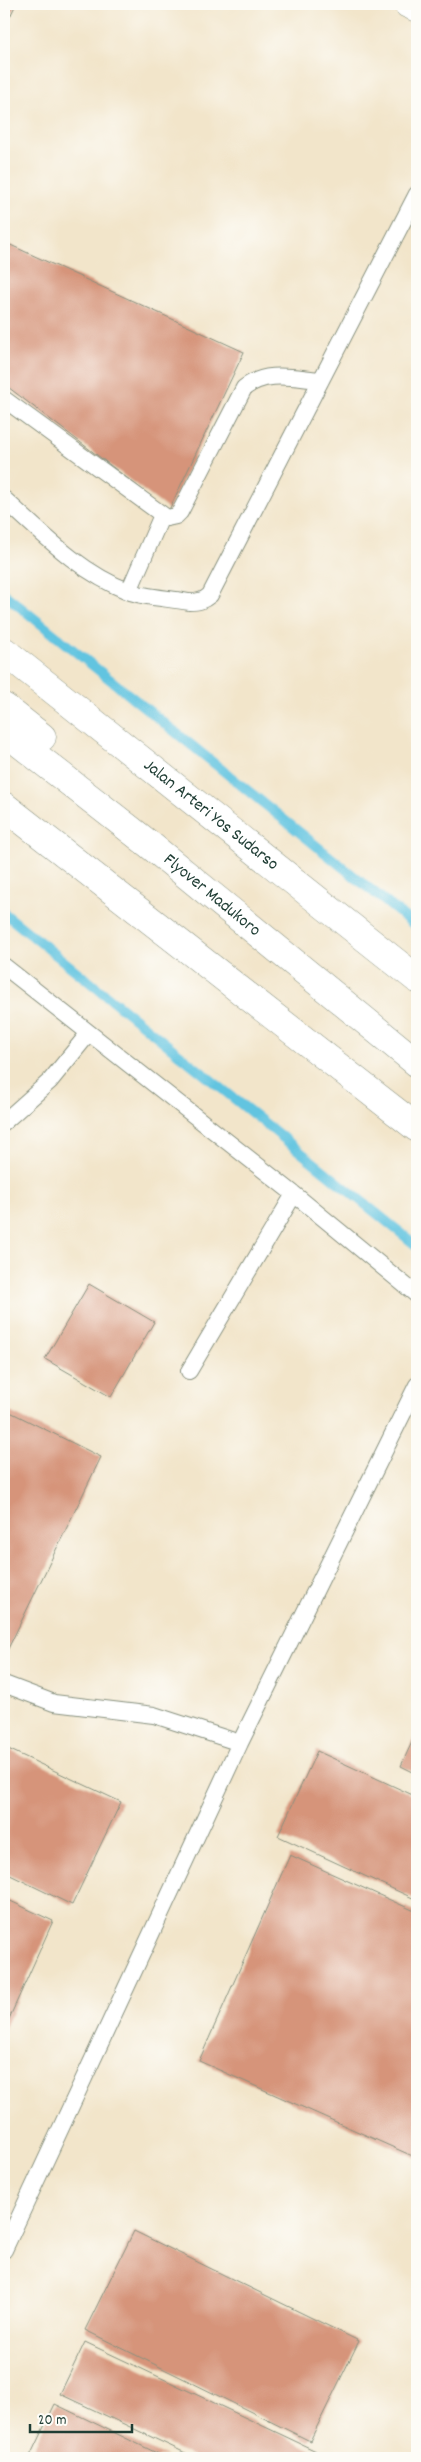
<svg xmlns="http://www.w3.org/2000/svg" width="421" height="2462" font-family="Dekko,sans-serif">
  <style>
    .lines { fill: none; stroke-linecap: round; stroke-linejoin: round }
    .stream { stroke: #62c4e0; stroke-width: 10 }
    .building { fill: #d6947a }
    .service-casing { stroke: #88917f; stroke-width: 18 }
    .tertiary-casing { stroke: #88917f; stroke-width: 29 }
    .trunk-casing { stroke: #88917f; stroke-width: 29 }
    .service { stroke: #fff; stroke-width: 16 }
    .tertiary { stroke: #fff; stroke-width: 28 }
    .trunk { stroke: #fff; stroke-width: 28 }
    .labels { text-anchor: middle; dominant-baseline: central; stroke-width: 4.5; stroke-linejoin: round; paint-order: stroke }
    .street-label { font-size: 18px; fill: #1f3d34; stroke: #fdfcf7 }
  </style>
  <rect width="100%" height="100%" fill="#fdfcf7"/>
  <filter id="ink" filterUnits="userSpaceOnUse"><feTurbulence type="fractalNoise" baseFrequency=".02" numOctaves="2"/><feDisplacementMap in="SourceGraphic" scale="10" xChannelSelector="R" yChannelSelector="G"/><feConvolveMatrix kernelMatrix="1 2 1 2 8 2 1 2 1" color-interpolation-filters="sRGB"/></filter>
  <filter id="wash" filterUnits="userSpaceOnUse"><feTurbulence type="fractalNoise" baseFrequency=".0096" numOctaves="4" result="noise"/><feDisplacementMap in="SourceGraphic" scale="20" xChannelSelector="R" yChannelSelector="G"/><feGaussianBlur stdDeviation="1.12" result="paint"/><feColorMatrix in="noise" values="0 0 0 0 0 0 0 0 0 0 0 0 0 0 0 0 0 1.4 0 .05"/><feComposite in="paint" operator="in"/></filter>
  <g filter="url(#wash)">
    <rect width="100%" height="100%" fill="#f2e5ca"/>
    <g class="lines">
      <path class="stream" d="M4 594 417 927
        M4 913 417 1246"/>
    </g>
    <g id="blocks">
      <path class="building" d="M4 4H16L4 29Z
        M4 242 244 352 169 510 4 384Z
        M89 1284 154 1322 111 1397 45 1359Z
        M4 1409 101 1457 4 1657Z
        M417 1731V1774L401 1766Z
        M4 1747 121 1802 72 1905 4 1872Z
        M317 1751 417 1797V1900L278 1836Z
        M290 1855 417 1912V2158L199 2061Z
        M4 1898 53 1921 4 2030Z
        M134 2231 359 2341 310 2441 85 2330Z
        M85 2342 316 2451 312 2458H196L60 2394Z
        M55 2404 167 2458H29Z"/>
    </g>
  </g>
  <g filter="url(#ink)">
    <use href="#blocks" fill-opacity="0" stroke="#88917f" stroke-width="1"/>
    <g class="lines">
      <defs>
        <path id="service" d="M4 399 167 518 176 516 180 512 244 388C266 370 294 378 321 380
          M4 499C42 533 79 572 128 591 146 598 169 598 189 602 198 602 203 601 210 595L417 194
          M129 591 162 515
          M4 966 294 1194 417 1295
          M4 1122 50 1081 89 1033
          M189 1371 294 1194
          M4 1684 54 1703 154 1715 240 1743
          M4 2250 240 1743 417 1385"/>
        <path id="tertiary" d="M408 4 417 8"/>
        <g id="trunk">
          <path id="s1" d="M4 651 417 979"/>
          <path d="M4 707 42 737"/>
          <path id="s2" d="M4 731 150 845 417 1063"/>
          <path d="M4 806 417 1128"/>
        </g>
      </defs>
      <use href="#service" class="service-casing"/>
      <use href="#tertiary" class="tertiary-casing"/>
      <use href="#trunk" class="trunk-casing"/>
      <use href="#service" class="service"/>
      <use href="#tertiary" class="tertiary"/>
      <use href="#trunk" class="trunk"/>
    </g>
  </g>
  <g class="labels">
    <g class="street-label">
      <text stroke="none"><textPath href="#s1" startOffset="264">Jalan Arteri Yos Sudarso</textPath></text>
      <text stroke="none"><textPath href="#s2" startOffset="265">Flyover Madukoro</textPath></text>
    </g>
  </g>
  <rect width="421" height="2462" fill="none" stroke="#fdfcf7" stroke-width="20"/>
  <path d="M30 2424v8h102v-8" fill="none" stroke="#1f3d34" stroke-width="2.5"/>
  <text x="38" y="2424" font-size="15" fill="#1f3d34" stroke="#fdfcf7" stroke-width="4" paint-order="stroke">20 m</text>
</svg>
